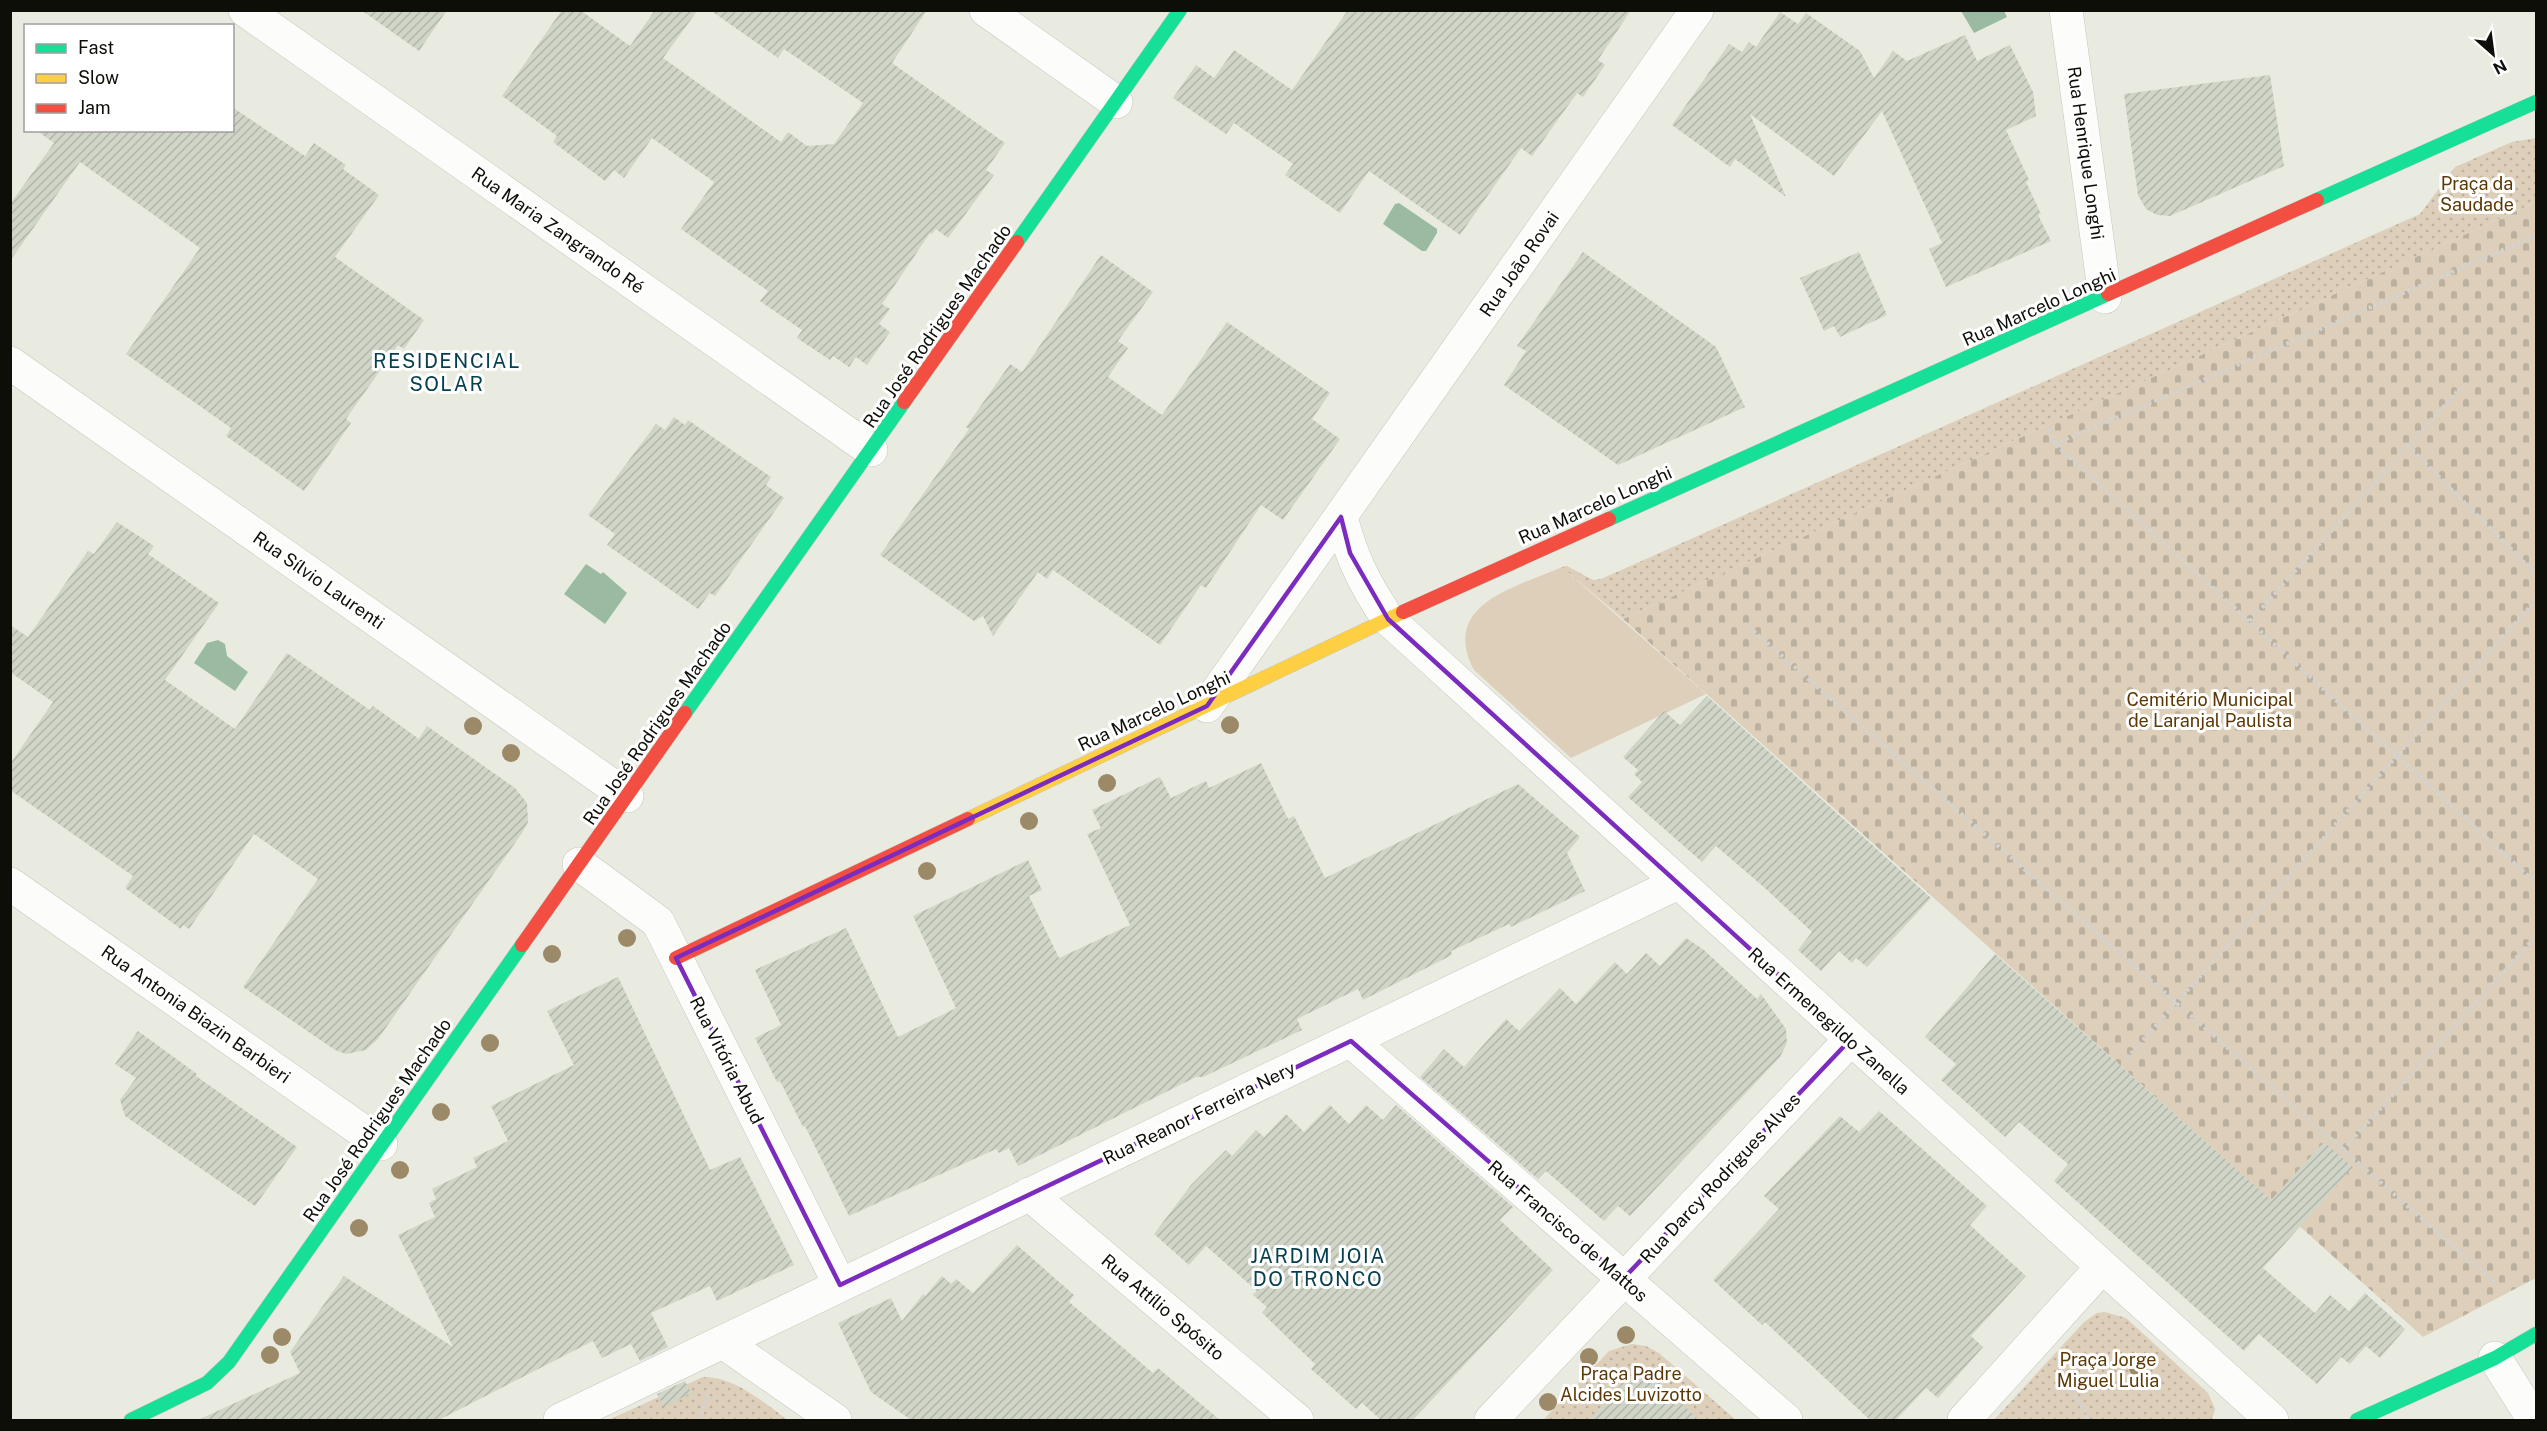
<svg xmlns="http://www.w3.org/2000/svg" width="2547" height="1431" font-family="'Public Sans',sans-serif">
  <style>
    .grass { fill: #ddcfba }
    .cemetery { fill: url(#cemetery-stones) }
    .park { fill: url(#park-dots) }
    .water { fill: #9abba2 }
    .building { fill: url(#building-hatch) }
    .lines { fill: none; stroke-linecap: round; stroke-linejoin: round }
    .street-casing { stroke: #c5c6bd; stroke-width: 34 }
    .fast-casing { stroke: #c5c6bd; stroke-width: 15 }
    .slow-casing { stroke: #c5c6bd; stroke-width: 15 }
    .jam-casing { stroke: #c5c6bd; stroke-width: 15 }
    .path { stroke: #d3d3d1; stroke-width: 4; stroke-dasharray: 3 3; stroke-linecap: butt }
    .street { stroke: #fcfcfa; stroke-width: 33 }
    .fast { stroke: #16e098; stroke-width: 14 }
    .slow { stroke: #ffcf43; stroke-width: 14 }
    .jam { stroke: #f24e42; stroke-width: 14 }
    .tree { fill: #9c8968 }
    .marked { fill: none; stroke: #7b2cbf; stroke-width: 4.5; stroke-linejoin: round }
    .labels { text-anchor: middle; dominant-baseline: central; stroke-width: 6; stroke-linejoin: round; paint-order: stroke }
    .street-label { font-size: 18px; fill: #0d0e08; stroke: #fff }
    .park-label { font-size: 18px; fill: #5c3805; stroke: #fff }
    .neighbourhood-label { font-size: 20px; letter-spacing: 1.5px; fill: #06404f; stroke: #fff }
  </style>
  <defs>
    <pattern id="cemetery-stones" width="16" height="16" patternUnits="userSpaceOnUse" patternTransform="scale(1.5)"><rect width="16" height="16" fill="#ddcfba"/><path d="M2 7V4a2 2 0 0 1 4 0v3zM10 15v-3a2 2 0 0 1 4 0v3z" fill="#bcb19e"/></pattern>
    <pattern id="park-dots" width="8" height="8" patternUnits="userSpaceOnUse" patternTransform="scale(1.5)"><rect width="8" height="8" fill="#ddcfba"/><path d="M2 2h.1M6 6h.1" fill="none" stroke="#bcb19e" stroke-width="1.8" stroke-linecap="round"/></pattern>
    <pattern id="building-hatch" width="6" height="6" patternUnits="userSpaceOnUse" patternTransform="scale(1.5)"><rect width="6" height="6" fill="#d0d5c8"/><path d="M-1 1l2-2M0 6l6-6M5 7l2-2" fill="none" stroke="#b1b6aa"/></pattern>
  </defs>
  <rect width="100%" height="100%" fill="#eaebe0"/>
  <path class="grass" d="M1562 567 1706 694 1571 758 1474 670C1439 604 1517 587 1562 567Z"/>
  <path class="cemetery" d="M2536 202V1278L2423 1337 1623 619Z"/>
  <path class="park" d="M2536 138V202L1623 619 1562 567 1567 566 1593 580 1601 579 2420 214 2455 167 2512 142Z
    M2105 1312 2126 1318 2208 1393 2215 1409 2212 1420H1994L2084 1322 2097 1313Z
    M1632 1344 1646 1346 1659 1353 1736 1420H1543L1609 1351Z
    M703 1377C736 1377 762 1402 788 1420H608Z"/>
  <path class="water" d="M1961 11H2004L2007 17 1974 33Z
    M1399 203 1437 229V233L1426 251H1422L1383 224 1395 204Z
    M586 564 601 574 603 572 627 593 605 624 564 594Z
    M218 640 225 644 227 656 248 672 235 691 194 663 207 643Z"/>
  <path class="building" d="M361 10H447L419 51Z
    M562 10H580L630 46 655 10H698L663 58 781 142 788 132 807 146 834 144 863 103 784 49 778 58 710 10H927L892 63 1005 143 986 170 994 175 948 238 936 229 932 234 930 233 882 304 890 309 879 324 890 332 867 365 856 357 849 367 833 356 830 360 797 338 802 330 760 301 768 291 681 229 714 182 652 138 624 178 614 170 605 181 553 142 557 136 502 96Z
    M1348 10H1631L1598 60 1605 65 1583 97 1577 93 1532 156 1521 148 1460 235 1369 171 1340 213 1285 175 1293 164 1234 123 1226 134 1173 98 1196 65 1214 78 1234 50 1292 90Z
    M1780 12 1798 24 1806 13 1860 51 1874 78 1893 51 1907 61 1965 35 1977 61 2010 45 2033 92 2036 116 2006 130 2029 180 2026 182 2041 214 2038 215 2051 241 1946 287 1929 249 1942 243 1882 111 1834 176 1750 114 1786 197 1735 159 1730 167 1672 125 1729 44 1742 52 1749 42 1756 47Z
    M2270 75 2284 166 2170 216 2157 215 2146 209 2138 195 2124 94Z
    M232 107 305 156 314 143 346 165 343 169 379 195 335 257 424 320 404 349 398 345 346 419 351 423 304 491 226 436 231 428 126 354 200 248 80 162 10 261V204L54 143 36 130H232Z
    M1583 252 1716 347 1745 407 1618 465 1504 385 1526 351 1517 346Z
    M1859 252 1887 315 1840 337 1834 326 1824 331 1800 278Z
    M1101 255 1153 292 1118 341 1128 348 1108 377 1162 415 1227 322 1330 393 1312 419 1340 439 1283 520 1261 505 1206 588 1201 585 1160 645 1053 570 1047 579 1038 572 993 636 983 616 974 621 880 555 969 429 966 427 1010 364 1022 372Z
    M674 417 685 425 688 420 771 477 766 485 784 498 715 596 710 593 698 609 607 545 615 534 588 515 656 424 665 430Z
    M117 522 154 546 148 554 219 603 165 680 235 729 287 653 370 710 373 706 419 739 427 726 515 788 527 803 528 822 522 833 378 1039 366 1050 346 1054 335 1050 243 987 318 879 254 834 189 929 183 925 181 929 125 888 133 876 10 790V764L53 702 10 672V625L28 637 88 551 94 554Z
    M1707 696 1931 898 1867 967 1856 958 1852 963 1839 951 1821 971 1798 950 1812 932 1766 889 1716 846 1702 862 1628 797 1642 782 1634 774 1638 770 1623 757 1664 711 1680 725Z
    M1261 763 1288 819 1294 816 1325 878 1518 784 1580 837 1567 853 1585 891 1511 927 1509 924 1451 951 1452 955 1363 1000 1358 989 1297 1019 1302 1030 1203 1077H1196L1018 1166 1009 1148 999 1153 996 1149 849 1216 805 1126 803 1127 780 1081 777 1082 755 1038 781 1025 755 970 846 928 898 1037 956 1008 913 916 1028 860 1042 890 1029 896 1059 958 1130 925 1087 834 1101 828 1092 810 1160 777 1171 798 1206 781 1209 788Z
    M1686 938 1704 950 1757 999 1761 994 1786 1029 1787 1043 1780 1057 1630 1216 1618 1206 1604 1221 1546 1171 1538 1179 1420 1077 1444 1049 1464 1067 1506 1019 1519 1031 1560 988 1576 1004 1615 962 1627 974 1646 953 1660 966Z
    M1995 954 2271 1200 2324 1142 2353 1167 2263 1268 2315 1313 2330 1295 2349 1311 2365 1293 2405 1329 2380 1358 2366 1346 2350 1364 2341 1357 2317 1384 2259 1334 2244 1351 2054 1181 2068 1164 2019 1122 2005 1137 1941 1080 1956 1064 1925 1037Z
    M618 977 710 1170 740 1157 794 1265 717 1301 710 1286 651 1313 668 1347 640 1361 631 1344 602 1358 593 1341 439 1420H198L300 1373 290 1352 344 1276 453 1347 398 1235 435 1217 429 1203 436 1199 432 1189 477 1167 473 1158 508 1141 491 1106 574 1065 547 1011Z
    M138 1031 197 1074 196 1076 297 1147 255 1206 125 1116 120 1100 136 1078 115 1064Z
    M1330 1105 1349 1124 1366 1105 1383 1120 1396 1105 1513 1207 1500 1220 1553 1270 1413 1420H1381L1362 1403 1356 1409 1311 1369 1315 1364 1262 1313 1267 1307 1253 1295 1257 1291 1206 1246 1189 1265 1154 1234 1191 1185 1226 1150 1232 1156 1256 1130 1264 1137 1286 1114 1304 1132Z
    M1879 1111 1987 1206 1970 1225 2026 1276 1971 1336 1983 1347 1938 1398 1926 1388 1896 1420H1870L1765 1322 1762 1325 1713 1280 1779 1209 1764 1196 1840 1116 1859 1132Z
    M1017 1245 1074 1295 1069 1302 1153 1373 1158 1368 1220 1420H911L871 1392 838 1323 891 1298 902 1321 923 1294 925 1296 942 1276 951 1284 956 1279 973 1293Z
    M1638 1366 1680 1402 1699 1420H1589Z
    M685 1381 691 1393 664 1407 657 1394Z"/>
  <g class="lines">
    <defs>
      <path id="street" d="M245 10 871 450
        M986 10 1116 102
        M2066 10 2105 297
        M10 363 627 796
        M1341 517C1352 559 1364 583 1388 619L2272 1420
        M1207 706 1697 10
        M579 864 658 922 840 1285
        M10 884 381 1144
        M1351 1041 1786 1420
        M1029 1194 1297 1420
        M723 1342 835 1420
        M2495 1358 2534 1420
        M560 1420 1676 884
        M1491 1420 1850 1040
        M1964 1420 2102 1267"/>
      <path id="fast" d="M2317 200 2536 102
        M1017 242 1180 10
        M1609 519 2108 294
        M685 713 904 402
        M131 1420 207 1383 229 1362 522 945
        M2357 1420 2495 1358 2536 1334"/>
      <path id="slow" d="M968 819 1403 612"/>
      <path id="jam" d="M2108 294 2317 200
        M904 402 1017 242
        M1403 612 1609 519
        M522 945 685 713
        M676 958 968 819"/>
    </defs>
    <use href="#street" class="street-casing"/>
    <use href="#fast" class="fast-casing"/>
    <use href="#slow" class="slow-casing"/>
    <use href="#jam" class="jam-casing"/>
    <path class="path" d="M2049 429 2055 444 2536 883
      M2055 444 2535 236 2536 238
      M2408 446 2536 574
      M2250 621 2463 385
      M1749 627 2495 1283
      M2127 1058 2536 600
      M2343 1150 2536 936
      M2061 1368 2089 1420
      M700 1420 708 1393"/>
    <use href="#street" class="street"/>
    <use href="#fast" class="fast"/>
    <use href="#slow" class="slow"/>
    <use href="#jam" class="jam"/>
  </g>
  <g class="tree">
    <circle cx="1230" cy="725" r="9"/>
    <circle cx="473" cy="726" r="9"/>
    <circle cx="511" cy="753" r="9"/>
    <circle cx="1107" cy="783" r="9"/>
    <circle cx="1029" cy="821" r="9"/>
    <circle cx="927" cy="871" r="9"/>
    <circle cx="627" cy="938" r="9"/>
    <circle cx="552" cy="954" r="9"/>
    <circle cx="490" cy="1043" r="9"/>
    <circle cx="441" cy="1112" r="9"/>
    <circle cx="400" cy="1170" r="9"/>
    <circle cx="359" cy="1228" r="9"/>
    <circle cx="1626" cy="1335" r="9"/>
    <circle cx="282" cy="1337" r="9"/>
    <circle cx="270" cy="1355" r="9"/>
    <circle cx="1589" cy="1357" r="9"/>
    <circle cx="2138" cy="1368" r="9"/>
    <circle cx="1548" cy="1402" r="9"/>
  </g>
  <path class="marked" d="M1341 517 1350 553 1388 619 1850 1040 1623 1279 1351 1041 840 1285 676 958 1207 706Z"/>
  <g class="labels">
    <g class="street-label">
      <text transform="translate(2086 153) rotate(82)">Rua Henrique Longhi</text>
      <text transform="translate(558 230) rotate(35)">Rua Maria Zangrando Ré</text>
      <text transform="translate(1519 264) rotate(-55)">Rua João Rovai</text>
      <text transform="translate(2039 307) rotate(-24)">Rua Marcelo Longhi</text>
      <text transform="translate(937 326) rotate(-55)">Rua José Rodrigues Machado</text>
      <text transform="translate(1595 505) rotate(-24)">Rua Marcelo Longhi</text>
      <text transform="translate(319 580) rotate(35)">Rua Sílvio Laurenti</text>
      <text transform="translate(1154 711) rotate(-25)">Rua Marcelo Longhi</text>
      <text transform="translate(657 723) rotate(-55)">Rua José Rodrigues Machado</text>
      <text transform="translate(196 1014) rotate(35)">Rua Antonia Biazin Barbieri</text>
      <text transform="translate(1829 1021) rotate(42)">Rua Ermenegildo Zanella</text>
      <text transform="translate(727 1060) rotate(63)">Rua Vitória Abud</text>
      <text transform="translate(1199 1113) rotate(-26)">Rua Reanor Ferreira Nery</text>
      <text transform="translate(377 1120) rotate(-55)">Rua José Rodrigues Machado</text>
      <text transform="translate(1720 1178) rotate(-47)">Rua Darcy Rodrigues Alves</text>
      <text transform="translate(1568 1231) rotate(41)">Rua Francisco de Mattos</text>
      <text transform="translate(1163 1307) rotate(40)">Rua Attílio Spósito</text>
    </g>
    <g class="park-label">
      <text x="2477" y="183">Praça da<tspan x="2477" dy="21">Saudade</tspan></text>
      <text x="2210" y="699">Cemitério Municipal<tspan x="2210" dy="21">de Laranjal Paulista</tspan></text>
      <text x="2108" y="1359">Praça Jorge<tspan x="2108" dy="21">Miguel Lulia</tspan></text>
      <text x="1631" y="1373">Praça Padre<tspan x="1631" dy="21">Alcides Luvizotto</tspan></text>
    </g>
    <g class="neighbourhood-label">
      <text x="447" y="361">RESIDENCIAL<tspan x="447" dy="23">SOLAR</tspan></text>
      <text x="1318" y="1256">JARDIM JOIA<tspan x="1318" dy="23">DO TRONCO</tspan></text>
    </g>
  </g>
  <rect width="2547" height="1431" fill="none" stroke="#0d0e08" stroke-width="24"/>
  <rect x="24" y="24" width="210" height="108" fill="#ffffff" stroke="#9e9f9c" stroke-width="1.5"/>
  <rect x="36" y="44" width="30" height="9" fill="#16e098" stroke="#9e9f9c" stroke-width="1.5"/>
  <text x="78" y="54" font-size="18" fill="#0d0e08">Fast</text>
  <rect x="36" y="74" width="30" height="9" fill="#ffcf43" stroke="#9e9f9c" stroke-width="1.5"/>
  <text x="78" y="84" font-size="18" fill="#0d0e08">Slow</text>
  <rect x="36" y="104" width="30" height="9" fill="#f24e42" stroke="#9e9f9c" stroke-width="1.5"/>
  <text x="78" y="114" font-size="18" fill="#0d0e08">Jam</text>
  <g transform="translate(2493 54) rotate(152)" stroke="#ffffff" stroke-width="4.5" paint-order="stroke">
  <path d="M0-4.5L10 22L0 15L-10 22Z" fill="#0d0e08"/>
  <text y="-9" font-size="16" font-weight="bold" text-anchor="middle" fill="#0d0e08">N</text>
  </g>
</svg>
